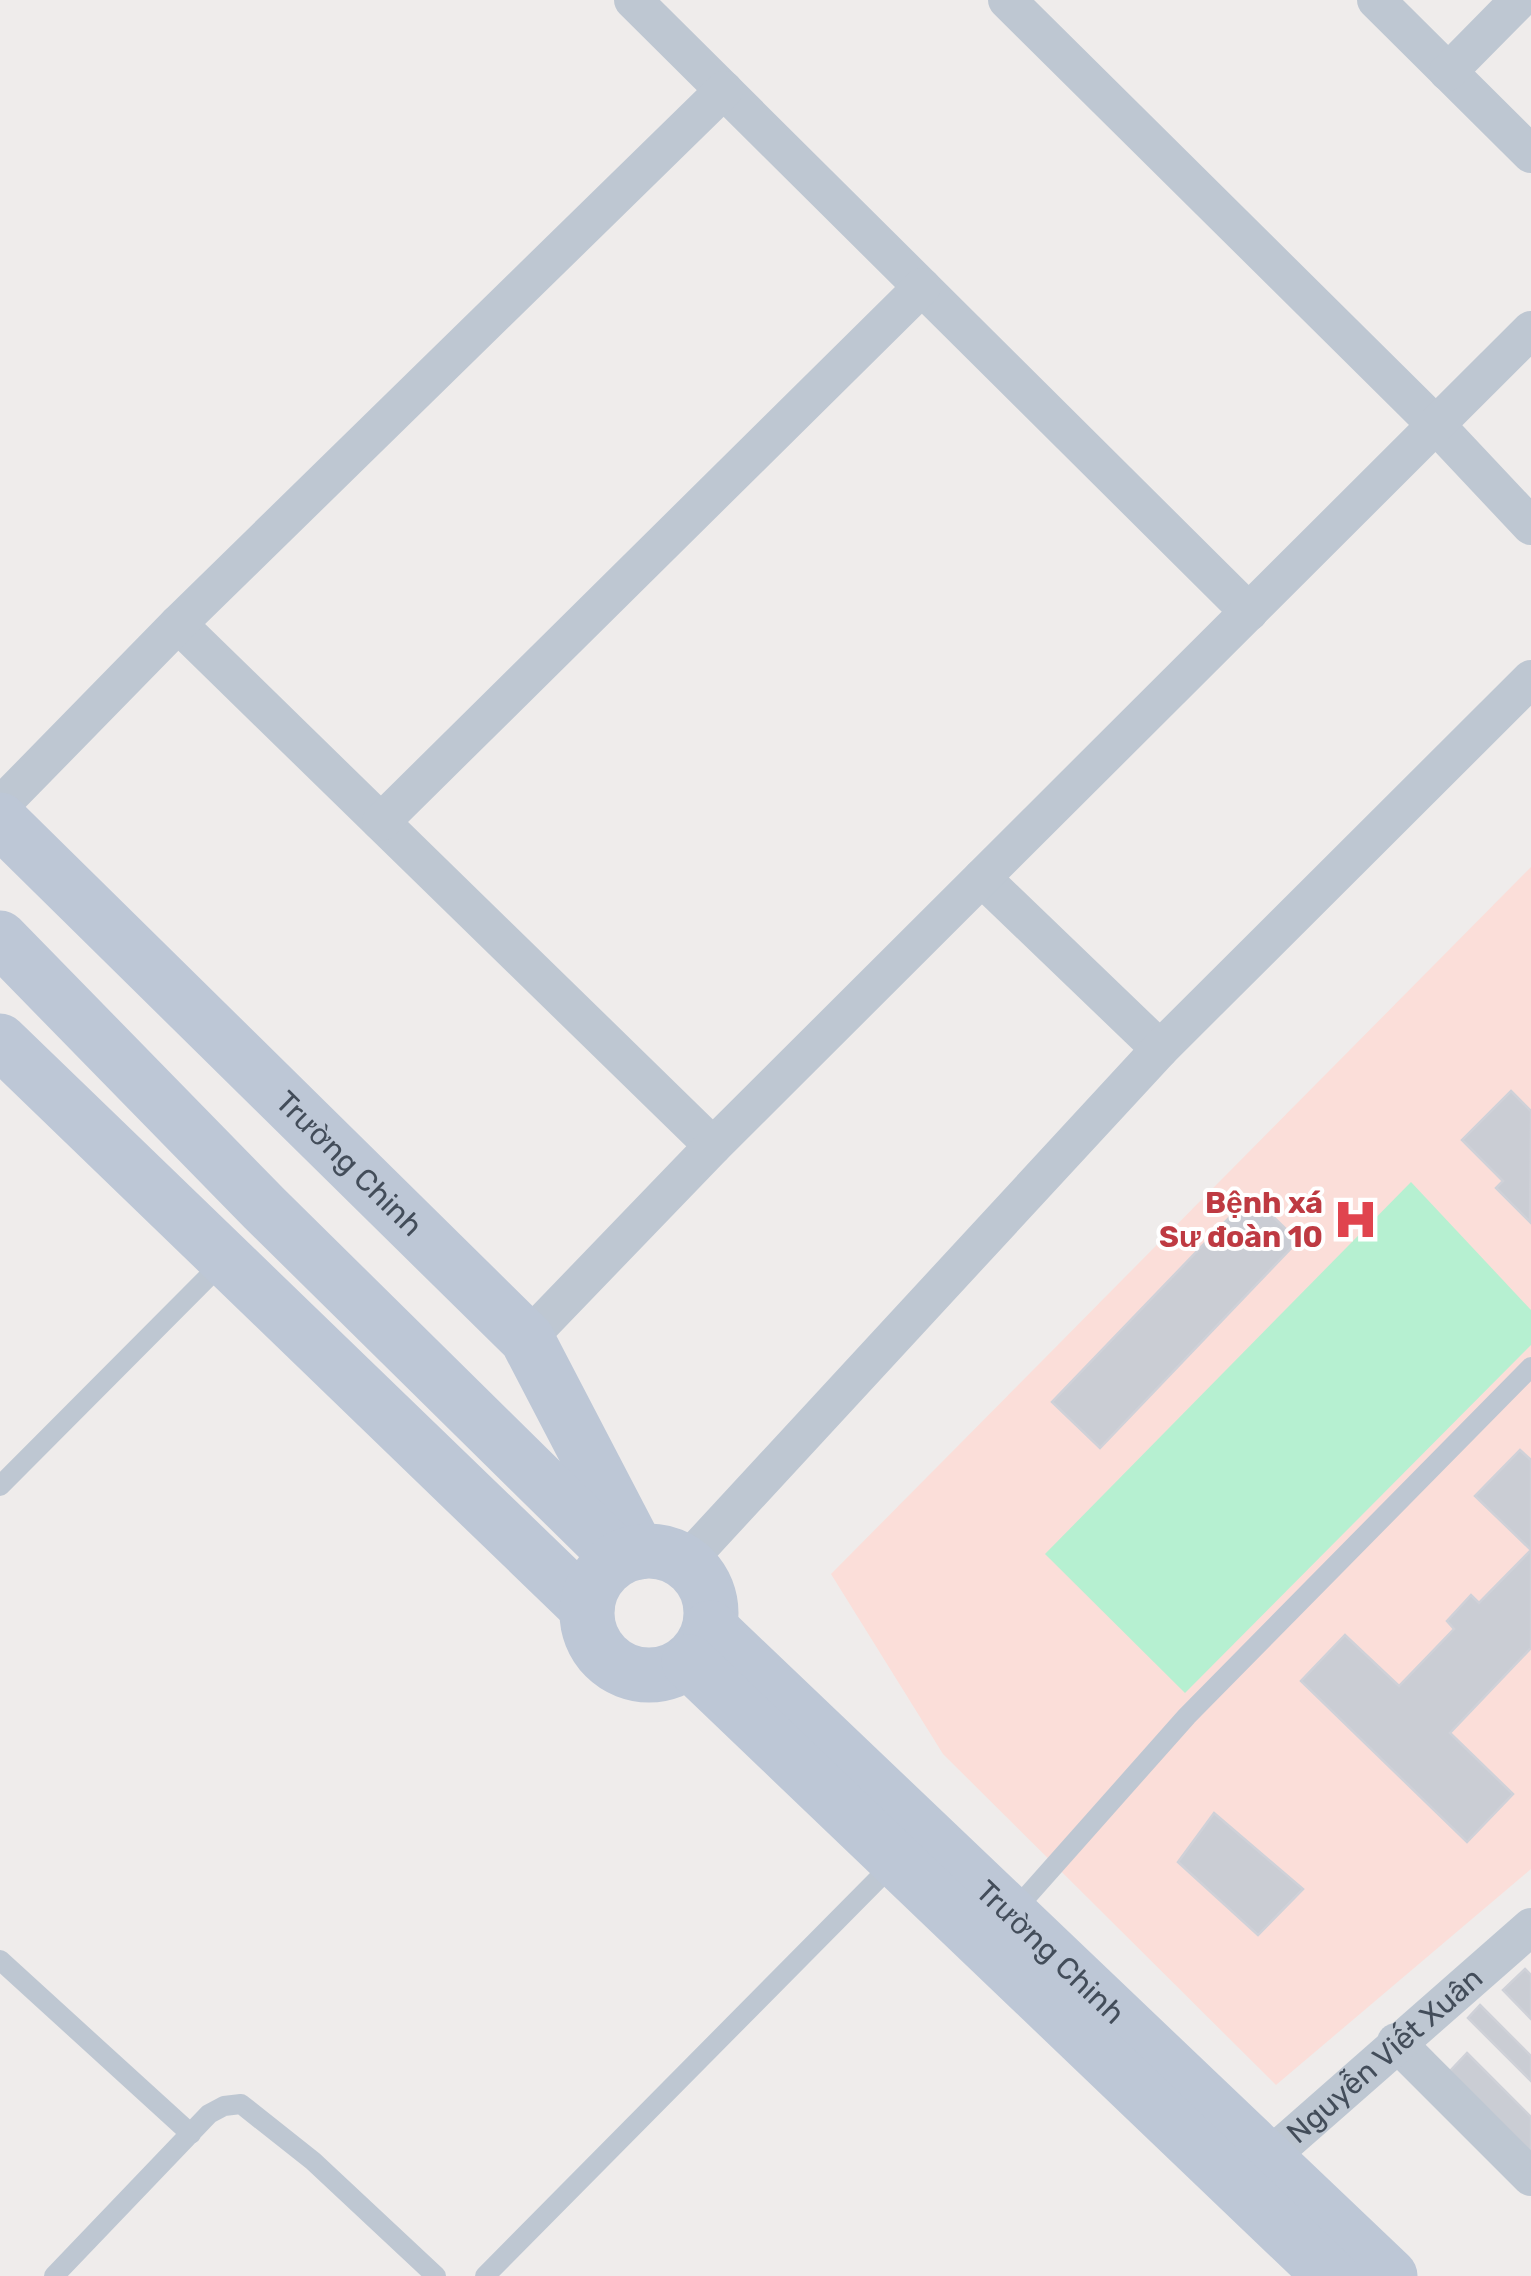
<svg xmlns="http://www.w3.org/2000/svg" width="1531" height="2276" font-family="Rubik,sans-serif">
  <style>
    .medical { fill: #fbded9 }
    .green { fill: #b6f0d1 }
    .building { fill: #cacdd4; stroke: #cfd1d8; stroke-width: 2.5 }
    .lines { fill: none; stroke-linecap: round; stroke-linejoin: round }
    .lane { stroke: #bec7d2; stroke-width: 20 }
    .street { stroke: #bec7d2; stroke-width: 38 }
    .secondary { stroke: #bdc7d6; stroke-width: 55 }
    .labels { text-anchor: middle; dominant-baseline: central; stroke-width: 8; stroke-linejoin: round; paint-order: stroke }
    .street-label { font-size: 30px; fill: #434d5a; stroke: #fff }
    .health-label { font-size: 30px; font-weight: bold; fill: #be3a42; stroke: #fff; text-anchor: end }
  </style>
  <rect width="100%" height="100%" fill="#efeceb"/>
  <path class="medical" d="M1531 867V1869L1276 2085 943 1754 831 1574Z"/>
  <path class="green" d="M1411 1182 1531 1310V1345L1185 1693 1045 1554Z"/>
  <path class="building" d="M1511 1091 1531 1111 1530 1222 1496 1188 1503 1181 1462 1140Z
    M1251 1195 1298 1241 1100 1448 1052 1402Z
    M1520 1450 1531 1460V1550L1475 1496Z
    M1531 1550V1648L1450 1733 1513 1794 1467 1842 1301 1681 1345 1635 1399 1686 1454 1629 1447 1621 1471 1595 1479 1603Z
    M1214 1813 1303 1889 1258 1935 1178 1862Z
    M1525 1969 1531 1975V2019L1503 1990Z
    M1480 2005 1531 2056V2081L1468 2018Z
    M1467 2053 1531 2117V2165L1450 2071Z"/>
  <g class="lines">
    <path class="lane" d="M0 1486 224 1261
      M1013 1912 1187 1716 1531 1367
      M0 1960 191 2134
      M54 2276 209 2114 224 2106 241 2104 313 2161 436 2276
      M485 2276 886 1871"/>
    <g class="street">
      <path d="M633 0 1249 612"/>
      <path d="M1007 0 1436 425 1531 526"/>
      <path d="M1376 0 1531 154"/>
      <path d="M1448 72 1519 0"/>
      <path d="M178 624 713 1146"/>
      <path d="M0 806 178 624 724 90"/>
      <path d="M381 822 922 287"/>
      <path d="M982 878 1160 1049"/>
      <path d="M527 1339 713 1146 1531 330"/>
      <path d="M685 1563 1160 1049 1531 679"/>
      <path d="M1396 2042 1531 2177"/>
      <path id="s1" d="M1251 2173 1531 1927"/>
    </g>
    <g class="secondary">
      <path id="s2" d="M0 820 527 1339 638 1552"/>
      <path d="M0 938 264 1208 619 1558"/>
      <path d="M0 1041 587 1608"/>
      <circle cx="649" cy="1613" r="62"/>
      <path id="s3" d="M710 1628 1390 2276"/>
      <path d="M689 1662 1331 2276"/>
    </g>
  </g>
  <defs>
    <symbol id="hospital-bare" viewBox="-9 -9 18 18"><path d="M-5-5h3v3.5h4V-5h3V5h-3V1.5h-4V5h-3Z" fill="#e0444e" stroke="#fff" stroke-width="2.5" paint-order="stroke"/></symbol>
  </defs>
  <g fill-rule="evenodd">
    <use href="#hospital-bare" x="1324" y="1188" width="63" height="63"/>
  </g>
  <g class="labels">
    <g class="street-label">
      <text stroke="none"><textPath href="#s2" startOffset="490">Trường Chinh</textPath></text>
      <text stroke="none"><textPath href="#s3" startOffset="470">Trường Chinh</textPath></text>
      <text stroke="none"><textPath href="#s1" startOffset="178">Nguyễn Viết Xuân</textPath></text>
    </g>
    <g class="health-label">
      <text x="1323" y="1203">Bệnh xá<tspan x="1323" dy="34">Sư đoàn 10</tspan></text>
    </g>
  </g>
</svg>
